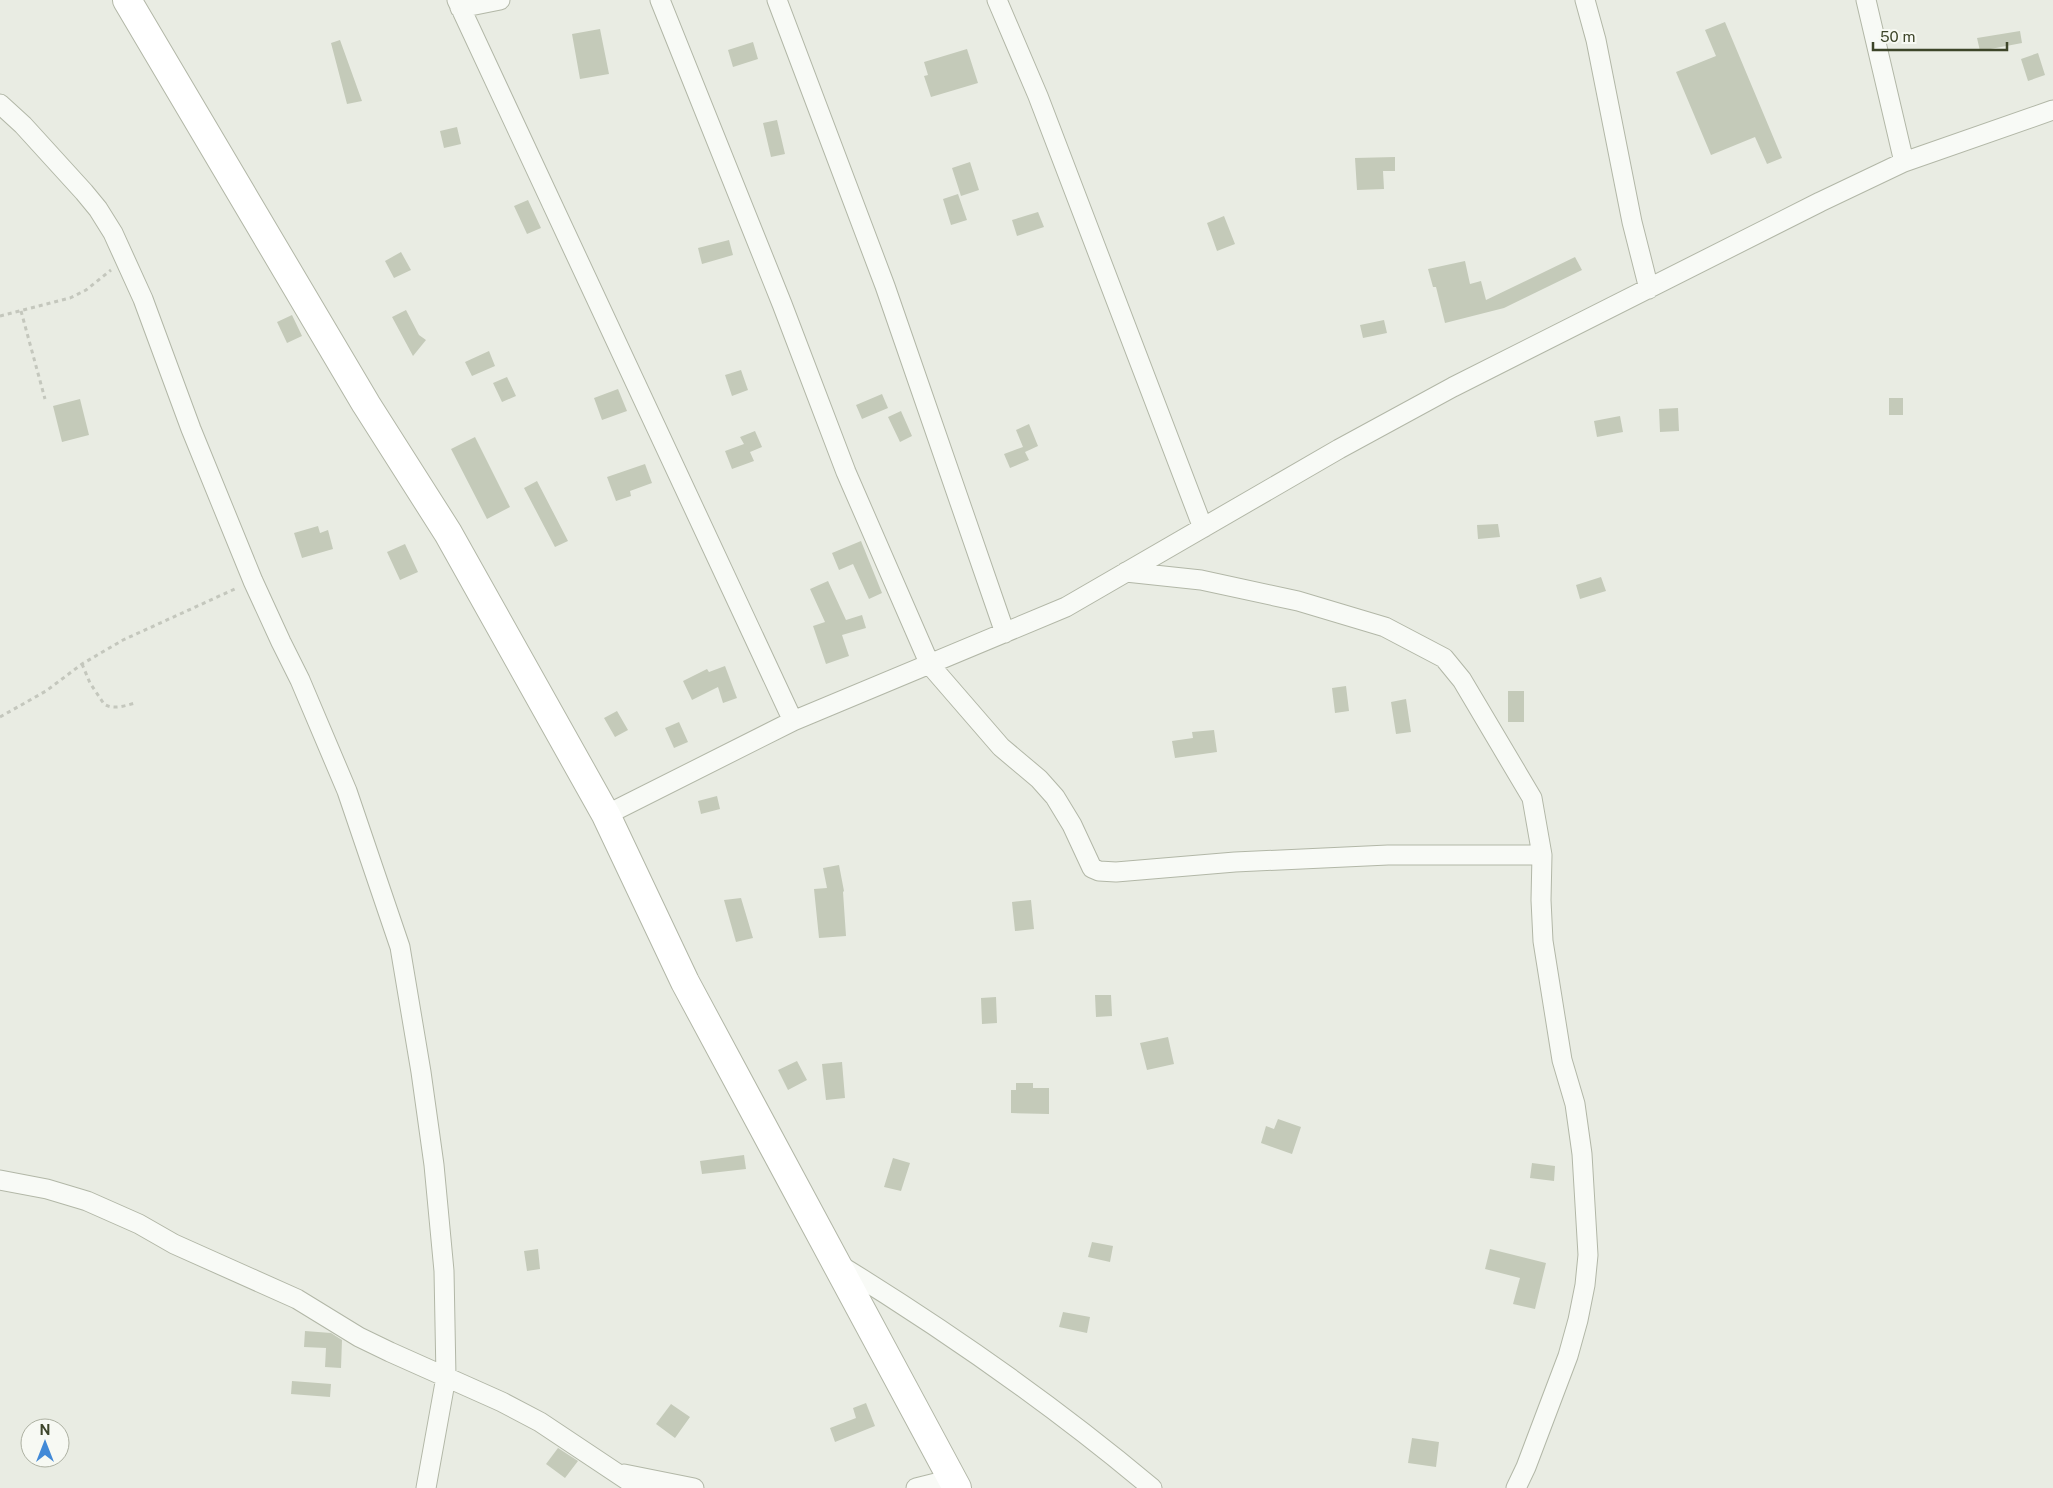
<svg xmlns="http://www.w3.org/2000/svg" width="2053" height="1488" font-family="'Public Sans',sans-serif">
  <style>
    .building { fill: #c4cab9 }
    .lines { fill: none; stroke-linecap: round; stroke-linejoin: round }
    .street-casing { stroke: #b2b7a7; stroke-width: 21 }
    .secondary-casing { stroke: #b2b7a7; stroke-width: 30 }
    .path { stroke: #c4c7bd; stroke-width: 3; stroke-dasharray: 4 4; stroke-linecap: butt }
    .street { stroke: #f8faf6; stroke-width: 19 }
    .secondary { stroke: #fff; stroke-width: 28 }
  </style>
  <rect width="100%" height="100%" fill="#e9ece3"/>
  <path class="building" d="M1725 22 1782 158 1767 164 1755 137 1711 155 1676 72 1716 56 1705 30Z
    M600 29 609 74 580 79 572 34Z
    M2020 31 2022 43 1980 51 1977 38Z
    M340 40 362 101 347 104 331 43Z
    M753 42 758 59 733 67 728 50Z
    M967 49 978 83 931 97 924 76 928 75 924 62Z
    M2038 53 2045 75 2028 81 2021 59Z
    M777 120 785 154 771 157 763 123Z
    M457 127 461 144 444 148 440 131Z
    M1395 157V171H1383L1384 189 1357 190 1355 158Z
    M970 162 979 190 961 196 952 168Z
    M958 194 967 220 951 225 943 199Z
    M528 200 541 228 527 234 514 206Z
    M1038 212 1044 227 1017 236 1012 220Z
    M1224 216 1235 244 1217 251 1207 223Z
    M729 240 733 255 702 264 698 248Z
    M401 252 411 270 394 278 385 261Z
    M1575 257 1582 270 1504 308 1445 323 1436 287H1433L1428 269 1465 261 1470 284 1481 281 1486 300Z
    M406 310 419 335 426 340 413 356 392 317Z
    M292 315 302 336 287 343 277 322Z
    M1384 320 1387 333 1363 338 1360 325Z
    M489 351 495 366 472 376 465 362Z
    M741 370 748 390 732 396 725 375Z
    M507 377 516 396 502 402 493 383Z
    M618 389 627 411 602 420 594 398Z
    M882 394 888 408 862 419 856 405Z
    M1889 398H1903V415H1889Z
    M80 399 89 435 62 442 53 406Z
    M1678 408 1679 431 1660 432 1659 409Z
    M901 411 912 436 900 442 888 417Z
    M1620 416 1623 432 1597 437 1594 421Z
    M1029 424 1038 446 1025 452 1029 460 1010 468 1004 454 1023 447 1016 430Z
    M755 431 762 447 750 452 754 461 732 469 725 451 744 444 740 437Z
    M475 437 510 507 487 519 451 449Z
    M645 464 652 483 630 491 631 496 616 501 607 477Z
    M537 481 568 541 555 547 524 488Z
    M1498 524 1500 537 1478 539 1477 525Z
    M318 526 320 533 328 530 333 549 302 558 294 533Z
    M861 541 882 593 869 599 853 564 839 570 832 553Z
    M405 544 418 572 400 580 387 552Z
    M1601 577 1606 591 1580 599 1576 585Z
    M828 581 846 620 862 615 866 628 842 635 849 656 826 664 813 626 825 622 810 589Z
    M725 666 737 698 723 703 718 687 692 700 683 681 707 669 709 672Z
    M1346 686 1349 711 1335 713 1332 688Z
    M1508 691H1524V722H1508Z
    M1406 699 1411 732 1396 734 1391 702Z
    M617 711 628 730 615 737 604 718Z
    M679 722 688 742 674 748 665 728Z
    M1214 730 1217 752 1175 758 1172 741 1193 738 1192 732Z
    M717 796 720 809 701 814 698 801Z
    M839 865 844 891 843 892 846 936 819 938 814 889 827 888 823 868Z
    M741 898 753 938 736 942 724 900Z
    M1031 900 1034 929 1015 931 1012 902Z
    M1095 995H1111L1112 1016 1096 1017Z
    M996 997 997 1023 982 1024 981 998Z
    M1168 1037 1174 1064 1147 1070 1140 1043Z
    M797 1061 807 1080 788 1090 778 1070Z
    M842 1062 845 1098 826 1100 822 1064Z
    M1016 1083H1033V1088H1049V1114L1011 1113V1090H1016Z
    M1278 1119 1301 1127 1292 1154 1261 1143 1266 1126 1274 1129Z
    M744 1155 746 1169 702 1174 700 1161Z
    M893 1158 910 1163 901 1191 884 1187Z
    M1532 1163 1555 1166 1554 1181 1530 1178Z
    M1092 1242 1113 1246 1110 1262 1088 1257Z
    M538 1249 540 1269 527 1271 524 1251Z
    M1490 1249 1546 1263 1535 1309 1513 1304 1520 1278 1485 1269Z
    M1063 1312 1090 1317 1087 1333 1059 1327Z
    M305 1331 331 1333 342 1340 341 1368 325 1367 326 1348 304 1347Z
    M292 1381 331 1384 330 1397 291 1394Z
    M866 1403 875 1426 835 1442 830 1428 856 1418 853 1408Z
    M671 1404 690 1417 675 1438 656 1424Z
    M1412 1438 1439 1442 1436 1467 1408 1463Z
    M558 1448 578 1461 565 1478 546 1464Z"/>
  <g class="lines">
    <defs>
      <path id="street" d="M457 0 793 721
        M660 0 782 304 846 472 930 665 1001 747 1039 779 1055 797 1072 825 1092 868 1099 871 1116 872 1235 862 1388 855H1542
        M777 0 885 286 1005 633
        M997 0 1038 96 1203 528
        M1585 0 1596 40 1632 222 1649 289
        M1866 0 1904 162
        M460 8 500 0
        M0 104 23 125 84 192 98 209 113 233 143 299 191 429 253 581 281 642 300 680 347 791 400 947 421 1072 434 1165 444 1271 446 1377 426 1488
        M1126 572 1201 580 1298 601 1385 627 1444 658 1462 680 1532 798 1542 855 1541 900 1543 941 1562 1060 1575 1104 1582 1154 1588 1255 1585 1285 1578 1320 1568 1356 1526 1467 1516 1488
        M606 815 793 721 1066 607 1339 449 1453 387 1820 202 1904 162 2053 110
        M0 1180 47 1189 87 1201 139 1224 174 1244 297 1299 359 1337 390 1352 502 1402 540 1422 639 1488
        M838 1264C947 1331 1053 1405 1152 1488
        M624 1474 694 1488
        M916 1488 952 1479"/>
      <path id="secondary" d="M127 0 366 404 448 533 606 815 685 982 957 1488"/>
    </defs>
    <use href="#street" class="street-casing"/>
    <use href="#secondary" class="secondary-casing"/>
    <path class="path" d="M21 311 45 399
      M0 316 70 298 86 290 111 270
      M82 664 90 683 104 704C113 710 124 706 135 703
      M0 717 46 691 82 664 123 640 237 588"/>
    <use href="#street" class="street"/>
    <use href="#secondary" class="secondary"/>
  </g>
  <g transform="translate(45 1443)"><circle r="24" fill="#f7f9f3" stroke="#adb1a2"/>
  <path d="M0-4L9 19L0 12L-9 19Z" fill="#428ad7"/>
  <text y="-8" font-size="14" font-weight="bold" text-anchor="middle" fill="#3d4529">N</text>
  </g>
  <path d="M1873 42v8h134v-8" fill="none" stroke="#3d4529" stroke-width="2.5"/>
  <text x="1880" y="42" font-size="15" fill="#3d4529" stroke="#f7f9f3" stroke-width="4" paint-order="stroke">50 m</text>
</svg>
